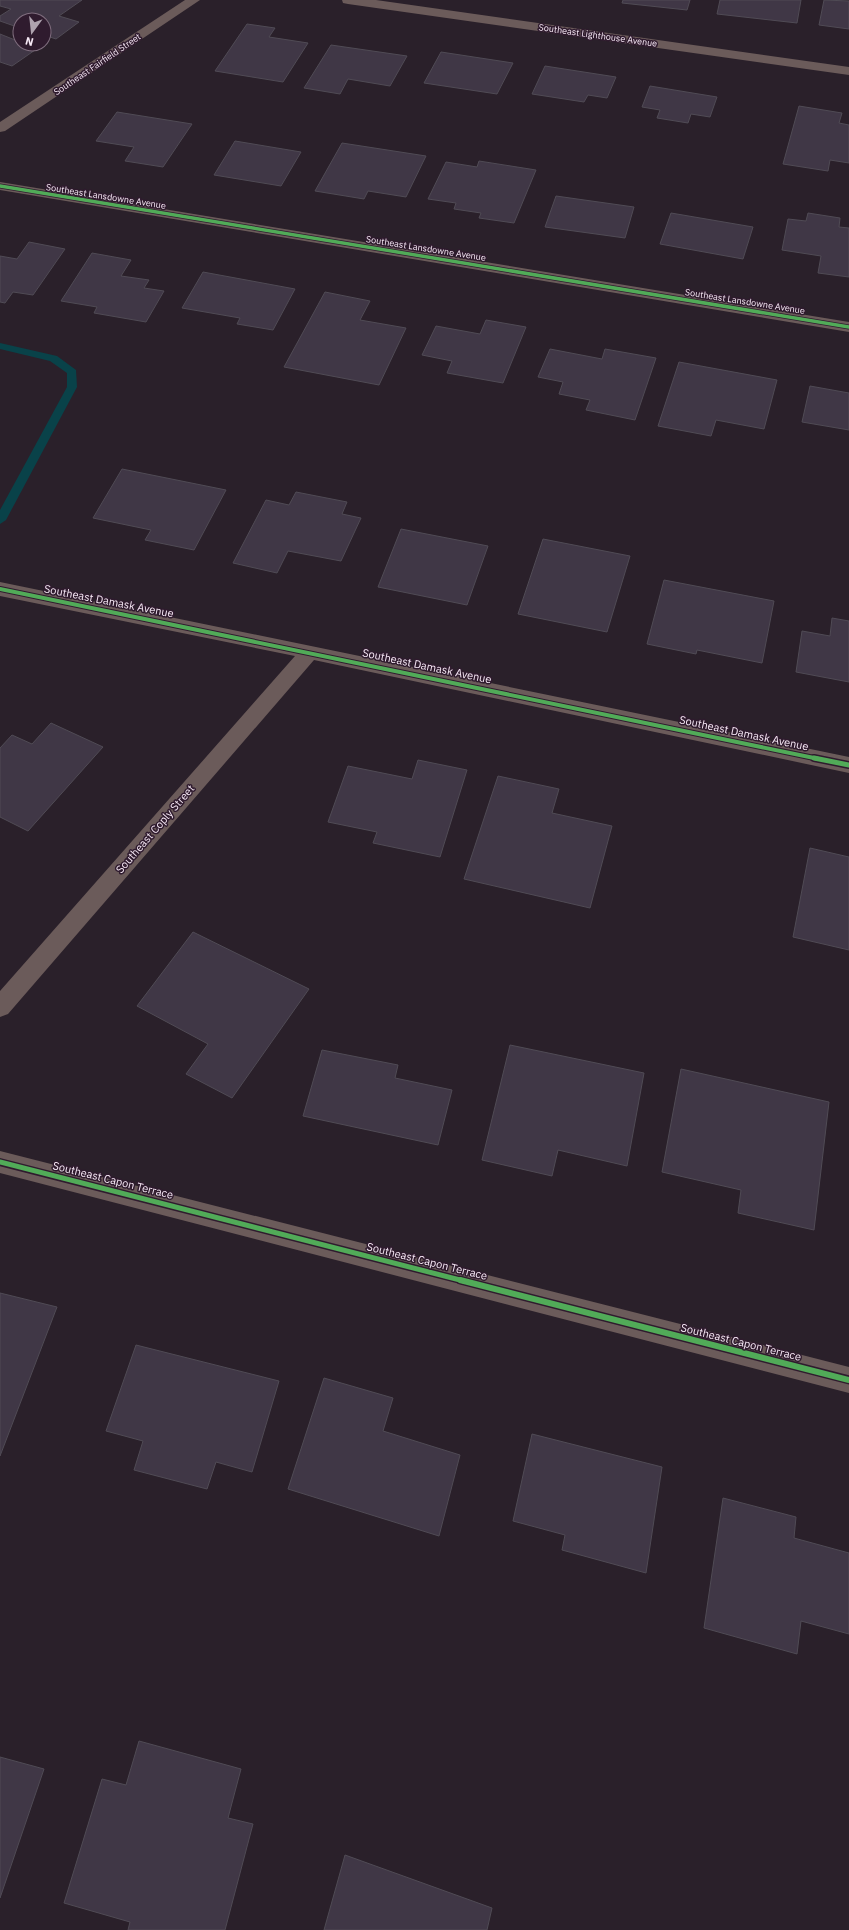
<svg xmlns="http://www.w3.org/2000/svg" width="849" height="1930" font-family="'IBM Plex Sans',sans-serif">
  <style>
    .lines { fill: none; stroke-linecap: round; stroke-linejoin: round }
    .stream { fill: #094249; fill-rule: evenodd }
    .building { fill: #403746; stroke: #504b55 }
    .minor { fill: #6b5b5a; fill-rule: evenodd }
    .cycleway-far3-casing { stroke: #2f1b2e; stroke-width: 5 }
    .cycleway-far2-casing { stroke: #2f1b2e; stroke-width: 6 }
    .cycleway-far1-casing { stroke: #2f1b2e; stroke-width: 8 }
    .cycleway-casing { stroke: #2f1b2e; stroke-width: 9 }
    .cycleway-far3 { stroke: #51ab58; stroke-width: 3.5 }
    .cycleway-far2 { stroke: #51ab58; stroke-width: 4 }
    .cycleway-far1 { stroke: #51ab58; stroke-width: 5 }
    .cycleway { stroke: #51ab58; stroke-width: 6 }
    .labels { text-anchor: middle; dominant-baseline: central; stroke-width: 3; stroke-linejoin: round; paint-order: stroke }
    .far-street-label { font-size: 9px; fill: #f7e9f6; stroke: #2f1b2e }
    .street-label { font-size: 11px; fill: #f7e9f6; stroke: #2f1b2e }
  </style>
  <rect width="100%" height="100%" fill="#2a202a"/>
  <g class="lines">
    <path class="stream" d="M0 343 57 356 76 370 77 387 6 520 0 524V510L67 387V373L50 361 0 349Z"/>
  </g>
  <path class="building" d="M0 0H82L59 16 79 22 56 39 44 35V20H20V28L0 21V16L11 9 0 6Z
    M623 0H690L687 10 622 3Z
    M720 0H801L797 23 717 14Z
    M824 0 849 1V29L819 25Z
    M247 24 275 28 269 37 308 43 283 82 215 71Z
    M0 34 20 42V44H27L38 48 12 66 0 62Z
    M331 45 407 56 390 86 348 79 340 94 304 88Z
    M441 52 513 63 497 94 424 83Z
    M545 66 616 77 607 98 588 95 584 102 532 94Z
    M650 86 717 97 710 117 691 114 688 123 657 118 660 110 642 107Z
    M799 106 842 113 839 123 849 125V163L830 160 828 171 783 164Z
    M117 112 192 124 163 167 125 161 134 147 96 141Z
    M235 141 301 152 281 186 214 175Z
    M342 143 426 156 406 197 368 191 364 199 315 191Z
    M479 161 536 170 514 223 479 218 481 213 454 209 456 203 428 199 446 162 477 167Z
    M556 196 634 207 625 238 545 227Z
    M671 213 753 227 743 259 660 244Z
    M808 213 840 218 839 227 849 228V277L818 273 821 256 782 250 788 219 806 221Z
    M29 242 65 249 33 295 13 292 5 303 0 302V256L17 259Z
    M92 253 131 260 121 276 149 280 144 288 164 291 146 322 94 313 97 307 61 301Z
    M203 272 295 289 273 330 237 324 240 318 182 308Z
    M325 292 370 301 360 320 406 328 379 385 284 367Z
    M486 320 526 327 503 383 447 373 452 361 422 355 436 326 480 334Z
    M550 349 602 359 605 349 656 358 635 420 586 410 590 400 559 394 563 382 538 377Z
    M679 362 777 380 764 429 716 420 711 436 658 426Z
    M810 386 849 393V430L802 422Z
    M122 469 226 490 194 550 145 540 151 530 93 518Z
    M296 492 347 502 342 514 361 518 341 561 288 551 277 573 233 563 266 500 289 505Z
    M401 529 488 546 467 605 378 587Z
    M543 539 630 556 607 632 518 614Z
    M664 580 774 601 762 663 697 650 696 654 647 644Z
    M832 618 849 621V682L796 672 802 631 830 636Z
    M51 723 103 747 28 831 0 817V748L12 735 32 744Z
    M418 760 467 770 440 857 373 843 377 832 328 822 348 766 412 779Z
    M498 776 559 789 552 813 612 826 590 908 464 879Z
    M810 848 849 857V950L793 937Z
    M193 932 309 989 232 1098 186 1074 208 1044 137 1006Z
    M510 1045 644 1073 627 1166 558 1150 552 1176 482 1160Z
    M322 1050 398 1065 395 1078 452 1090 438 1145 303 1116Z
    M681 1069 829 1102 814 1230 738 1213 741 1190 662 1172Z
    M0 1293 57 1307 0 1456Z
    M136 1345 279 1381 252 1472 216 1462 207 1489 134 1470 143 1441 106 1431Z
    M324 1378 393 1398 383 1431 460 1455 439 1536 288 1489Z
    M532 1434 662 1467 646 1573 562 1550 565 1535 513 1521Z
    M723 1498 796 1517 794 1538 849 1553V1634L801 1621 797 1654 704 1628Z
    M139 1741 241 1769 228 1818 253 1824 225 1930H128L130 1922 64 1903 102 1779 126 1785Z
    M0 1757 44 1769 0 1898Z
    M345 1855 492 1908 487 1930H324Z"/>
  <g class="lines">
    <path class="minor" d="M185 0H200L5 131 0 132V122Z
      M342 0H376L849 67V75L348 4 343 3Z
      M0 182 849 322V332L0 190Z
      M0 582 849 757V773L314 660 8 1014 0 1017V991L295 656 0 596Z
      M0 1151 849 1367V1393L0 1173Z"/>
    <defs>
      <path id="cycleway-far3" d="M0 186 849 327"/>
      <path id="cycleway-far2" d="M0 589 819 759"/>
      <path id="cycleway-far1" d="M814 758 849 765
        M0 1162 464 1281"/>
      <path id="cycleway" d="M460 1280 849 1380"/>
    </defs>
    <use href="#cycleway-far3" class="cycleway-far3-casing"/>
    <use href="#cycleway-far2" class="cycleway-far2-casing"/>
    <use href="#cycleway-far1" class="cycleway-far1-casing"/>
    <use href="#cycleway" class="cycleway-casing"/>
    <use href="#cycleway-far3" class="cycleway-far3"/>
    <use href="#cycleway-far2" class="cycleway-far2"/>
    <use href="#cycleway-far1" class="cycleway-far1"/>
    <use href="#cycleway" class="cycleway"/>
  </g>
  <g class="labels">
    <g class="far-street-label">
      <text transform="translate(598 35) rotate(8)">Southeast Lighthouse Avenue</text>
      <text transform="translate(97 64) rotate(-34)">Southeast Fairfield Street</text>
      <text transform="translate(106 196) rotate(9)">Southeast Lansdowne Avenue</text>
      <text transform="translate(426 248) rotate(9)">Southeast Lansdowne Avenue</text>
      <text transform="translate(745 301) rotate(9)">Southeast Lansdowne Avenue</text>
    </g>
    <g class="street-label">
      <text transform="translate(109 601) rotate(11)">Southeast Damask Avenue</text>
      <text transform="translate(427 666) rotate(12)">Southeast Damask Avenue</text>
      <text transform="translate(744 733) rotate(12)">Southeast Damask Avenue</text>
      <text transform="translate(155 829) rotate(-49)">Southeast Coply Street</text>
      <text transform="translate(113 1180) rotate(14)">Southeast Capon Terrace</text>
      <text transform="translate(427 1261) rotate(14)">Southeast Capon Terrace</text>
      <text transform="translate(741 1342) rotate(14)">Southeast Capon Terrace</text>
    </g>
  </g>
  <g transform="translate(32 32) rotate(195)"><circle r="19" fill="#2f1b2e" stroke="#7f6d7e"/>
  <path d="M0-3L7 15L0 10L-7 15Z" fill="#afa3af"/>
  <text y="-6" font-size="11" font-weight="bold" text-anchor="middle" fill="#f7e9f6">N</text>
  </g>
</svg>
